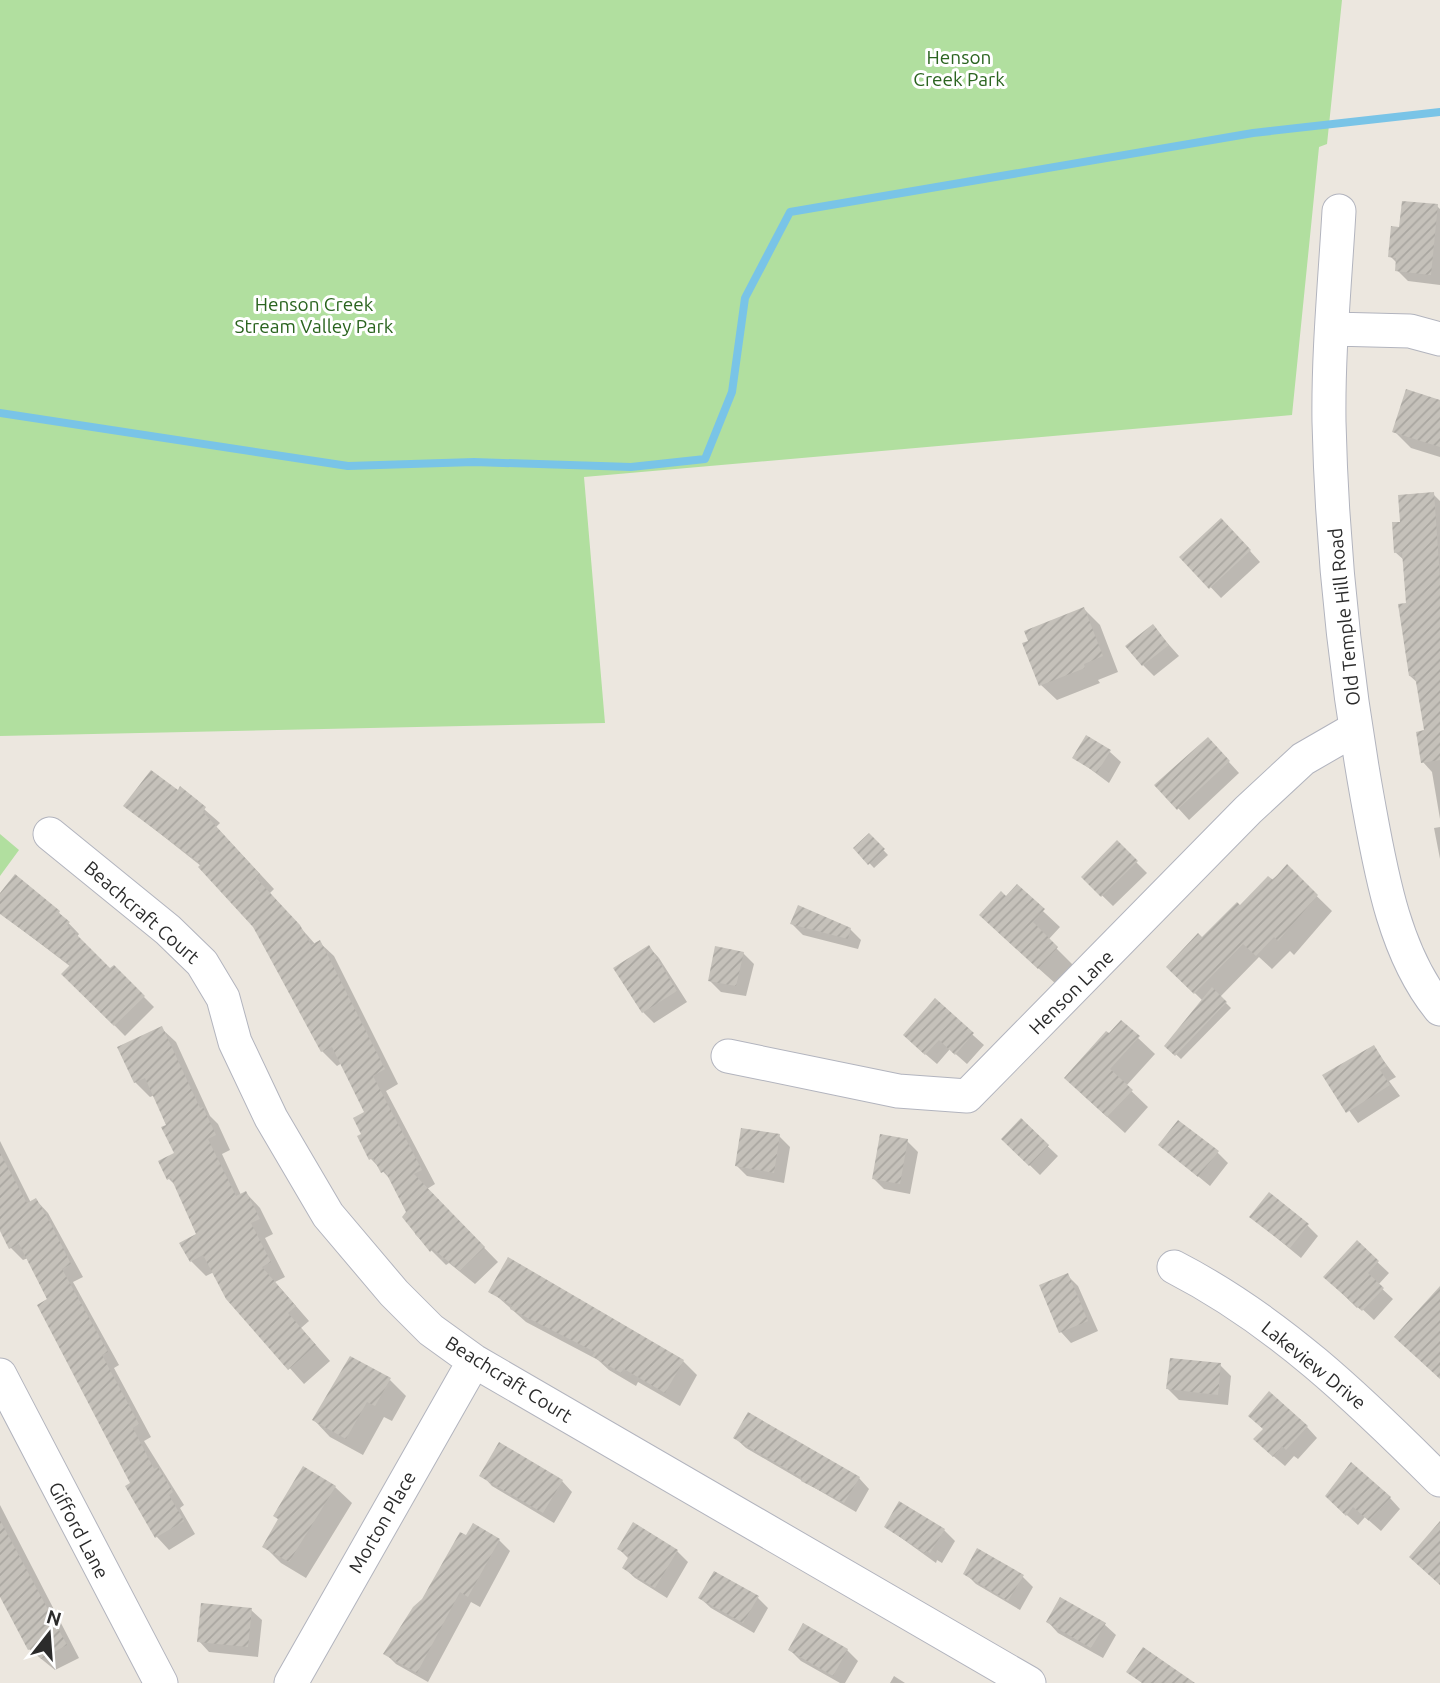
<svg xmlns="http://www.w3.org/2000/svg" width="1440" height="1683" font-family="Ubuntu,sans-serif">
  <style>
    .park { fill: #b1df9f }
    .shadow { fill: #0003 }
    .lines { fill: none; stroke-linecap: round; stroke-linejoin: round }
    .stream { stroke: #79c4e7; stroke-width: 8 }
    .building { fill: url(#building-hatch) }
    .minor-casing { stroke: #b2b4be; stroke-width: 35 }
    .minor { stroke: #fff; stroke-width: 33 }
    .labels { text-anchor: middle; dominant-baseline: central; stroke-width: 6; stroke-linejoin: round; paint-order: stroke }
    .park-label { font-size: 19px; fill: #2a641f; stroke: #fff }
    .street-label { font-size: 19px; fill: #2b2b2b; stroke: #fff }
  </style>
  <defs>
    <pattern id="building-hatch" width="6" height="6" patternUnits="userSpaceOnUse" patternTransform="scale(1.75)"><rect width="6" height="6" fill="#c5c1ba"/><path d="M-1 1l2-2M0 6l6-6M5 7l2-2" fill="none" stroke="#a9a6a0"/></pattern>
  </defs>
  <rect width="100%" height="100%" fill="#ece7df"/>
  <path class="park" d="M0 0H1342L1327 144 1319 147 1292 415 584 477 605 723 0 736Z
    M0 834 19 850 0 876Z"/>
  <path class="shadow" d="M1437 206 1440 209V285L1408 281 1397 270V263L1390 256 1401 229Z
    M1440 402V457L1411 448 1394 431Z
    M1433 494 1440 501V819L1432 772 1423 762 1426 732 1419 684 1410 676 1405 561 1395 552 1402 523Z
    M1232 531 1260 562 1221 598 1182 557Z
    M1084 609 1100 625 1118 672 1098 680 1100 683 1057 700 1041 685Z
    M1153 627 1179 656 1154 676 1143 665Z
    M1218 750 1239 773 1189 820 1157 785Z
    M1110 752 1121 762 1109 783 1074 757Z
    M181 789 220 823 216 827 274 889 270 893 315 944 319 942 334 956 398 1084 386 1091 435 1184 427 1189 498 1262 475 1284 449 1263 446 1265 415 1234 418 1231 392 1181 371 1159 364 1135 366 1113 342 1063 337 1066 322 1051 255 926 201 866 125 806 178 792Z
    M1440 827V859L1434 828Z
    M869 835 888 855 874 868 855 848Z
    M1117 843 1147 873 1113 906 1083 877Z
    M1287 867 1332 911 1294 955 1290 951 1272 969 1259 957 1220 997 1231 1008 1181 1059 1166 1045 1203 1001 1168 967Z
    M15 877 59 913 79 934 77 937 110 970 114 967 154 1007 125 1036 64 974 71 967 0 913V895Z
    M1017 887 1060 927 1048 940 1073 965 1056 984 998 932 1006 899Z
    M792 924 850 929 861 940 858 949 803 935Z
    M649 947 659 958 687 1002 654 1023 643 1012Z
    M743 953 754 964 746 996 721 992 710 981Z
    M935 1001 984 1045 967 1064 950 1049 937 1064 916 1046Z
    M1121 1022 1155 1054 1126 1086 1148 1107 1125 1133 1082 1094 1109 1036Z
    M161 1028 176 1042 210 1116 218 1124 230 1150 222 1154 241 1195 246 1193 260 1208 273 1234 265 1238 285 1277 275 1282 309 1321 301 1328 330 1361 304 1384 227 1298 214 1272 206 1276 191 1261 181 1244 198 1235 177 1187 169 1179 177 1154 155 1095 150 1097 135 1082Z
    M1373 1047 1396 1077 1389 1081 1400 1096 1358 1123 1324 1075Z
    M1021 1121 1058 1156 1040 1175 1003 1139Z
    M779 1136 790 1147 784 1183 747 1176 737 1166Z
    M0 1141 31 1203 36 1200 48 1213 83 1277 73 1282 119 1365 114 1368 151 1437 144 1441 184 1505 180 1508 195 1534 169 1550 157 1537 127 1487 133 1483 28 1258 23 1260 11 1248 0 1227Z
    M907 1141 918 1152 910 1194 884 1189 873 1178Z
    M1160 1145 1217 1152 1228 1163 1210 1186Z
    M1251 1217 1308 1226 1318 1236 1301 1258Z
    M1357 1243 1389 1273 1378 1285 1393 1299 1374 1320 1359 1306 1357 1308 1325 1277Z
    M1067 1275 1078 1286 1098 1331 1071 1343 1061 1332Z
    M491 1291 683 1361 697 1375 680 1406 638 1382 636 1386 609 1370 598 1360 526 1322Z
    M1220 1365 1231 1376 1228 1405 1179 1400 1168 1389Z
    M390 1380 406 1396 392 1421 384 1417 363 1455 330 1437 314 1420Z
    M1307 1427 1317 1438 1298 1459 1294 1456 1285 1466 1266 1450 1264 1429Z
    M735 1438 859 1478 869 1489 856 1512 746 1448Z
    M482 1475 562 1481 572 1492 554 1523 492 1486Z
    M335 1487 352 1503 306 1578 281 1563 264 1546Z
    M1390 1498 1400 1509 1381 1531 1365 1517 1358 1525 1338 1507Z
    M0 1505 79 1658 55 1670 29 1649 0 1578Z
    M886 1527 944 1530 955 1541 942 1563 937 1560 936 1563Z
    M499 1540 510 1551 480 1607 471 1602 428 1682 396 1664 386 1654Z
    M619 1549 677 1551 688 1562 667 1598 635 1578 624 1568 629 1559Z
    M965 1573 1022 1576 1033 1587 1020 1610 976 1584Z
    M700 1598H758L768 1608 754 1633 711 1608Z
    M1061 1599 1105 1625 1116 1635 1103 1658 1058 1633 1048 1622Z
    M251 1610 262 1620 258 1657 209 1652 199 1641Z
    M790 1650H847L858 1661 845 1683H840L801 1661Z
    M894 1676 905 1683H890Z"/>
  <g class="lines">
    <path class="stream" d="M0 413 348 466 474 462 631 467 705 459 732 392 745 298 790 212 1253 133 1440 112"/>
  </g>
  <path class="building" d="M1402 201 1438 204 1431 275 1395 271 1396 258 1388 257 1391 226 1399 227Z
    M1406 389 1440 400V447L1392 432Z
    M1434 492 1440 578V760L1421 763 1416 732 1424 730 1415 676H1409L1398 604 1406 603 1402 552 1394 553 1392 522H1400L1398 495Z
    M1221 518 1251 550 1209 589 1179 557Z
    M1084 607 1103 656 1084 664 1085 668 1039 686 1022 643 1028 641 1024 631Z
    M1153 624 1169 645 1142 666 1125 646Z
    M1086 735 1111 750 1097 773 1072 758Z
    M1208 737 1230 761 1177 810 1154 785Z
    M151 770 178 790 180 786 206 807 203 812 260 874 256 878 300 925 311 945 320 940 385 1069 373 1076 422 1170 414 1174 485 1247 460 1271 433 1249 430 1252 402 1217 406 1212 385 1171 381 1173 373 1158 369 1160 357 1136 361 1134 353 1118 364 1112 332 1047 321 1052 253 927 198 867 201 864 123 806Z
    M869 833 885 849 868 865 853 848Z
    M1117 840 1138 861 1101 897 1081 877Z
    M1287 864 1318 895 1278 941 1274 937 1256 956 1243 944 1194 994 1166 967 1198 933 1202 937 1237 902 1240 905 1268 876 1273 880Z
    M15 874 60 911 59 913 70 922 67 925 110 968 114 965 145 996 114 1026 61 974 70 965 0 914V893Z
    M1017 884 1045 909 1033 922 1058 947 1038 969 979 915 1001 891 1006 896Z
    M798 905 851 928 848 939 790 924Z
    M649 945 677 991 642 1013 613 968Z
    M715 946 744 952 736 986 708 981Z
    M1212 987 1227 1002 1175 1056 1164 1046Z
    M935 998 974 1033 955 1055 939 1040 925 1055 903 1035Z
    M1121 1020 1140 1036 1110 1069 1133 1090 1107 1117 1064 1078 1106 1031 1109 1033Z
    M162 1026 200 1108 203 1107 216 1135 208 1139 236 1196 246 1191 260 1219 251 1223 271 1262 262 1267 296 1306 288 1313 316 1345 288 1370 226 1299 203 1255 190 1262 179 1243 196 1234 171 1178 167 1180 158 1161 174 1153 161 1127 166 1125 145 1078 134 1083 117 1047Z
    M1374 1045 1387 1066 1380 1070 1390 1085 1346 1113 1322 1075Z
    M1021 1118 1049 1145 1029 1166 1001 1139Z
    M1178 1120 1219 1151 1198 1177 1158 1145Z
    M741 1128 780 1134 774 1173 735 1166Z
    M880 1134 908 1139 900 1184 872 1179Z
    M0 1153 27 1203 36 1198 50 1222 71 1264 62 1269 108 1352 102 1355 139 1424 133 1428 154 1469 158 1467 173 1492 169 1495 184 1521 155 1538 125 1486 130 1483 37 1305 47 1299 19 1244 9 1249 0 1231Z
    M1269 1192 1309 1224 1290 1248 1249 1217Z
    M1357 1240 1379 1261 1368 1273 1384 1288 1362 1311 1323 1277Z
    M508 1257 684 1360 665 1393 624 1369 621 1373 592 1356 595 1352 510 1309 512 1305 488 1292Z
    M1068 1273 1088 1321 1059 1333 1039 1285Z
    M1440 1286V1379L1394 1337Z
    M350 1356 391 1378 375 1406 367 1402 346 1439 312 1420Z
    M1170 1358 1221 1363 1218 1395 1166 1389Z
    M1269 1391 1308 1426 1286 1450 1282 1446 1273 1457 1253 1439 1263 1429 1248 1416Z
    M748 1412 860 1477 844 1503 801 1481 802 1478 733 1438Z
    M499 1442 563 1480 543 1513 479 1476Z
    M1351 1462 1391 1497 1369 1521 1353 1507 1346 1516 1325 1496Z
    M303 1466 336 1486 289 1562 262 1547 278 1519 273 1516Z
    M899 1501 945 1529 930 1553 926 1551 925 1553 884 1527Z
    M0 1520 67 1645 41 1659 34 1647 28 1650 0 1597Z
    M1440 1521V1585L1409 1557Z
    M633 1522 678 1550 655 1588 622 1568 629 1556 617 1549Z
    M473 1523 500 1539 468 1597 460 1592 417 1673 383 1654 413 1607 422 1599 460 1532 466 1535Z
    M977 1548 1024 1575 1008 1601 963 1574Z
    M714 1571 759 1596 743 1623 698 1598Z
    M1060 1597 1106 1623 1091 1648 1046 1622Z
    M201 1603 252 1608 248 1647 197 1642Z
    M803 1623 848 1649 833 1676 788 1650Z
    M1143 1647 1195 1683H1142L1126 1672Z"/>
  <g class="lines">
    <defs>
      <path id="minor" d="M1339 211C1335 281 1328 352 1329 422 1332 548 1345 672 1367 796 1380 867 1393 952 1440 1009
        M1333 329 1410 331 1440 339
        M50 834 168 930 202 963 223 998 235 1042 271 1118 328 1215 394 1293 431 1330 474 1361 1029 1683
        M728 1056 898 1091 967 1096 1248 810 1303 759 1355 729
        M1174 1267C1277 1320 1359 1399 1440 1480
        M0 1375 161 1683
        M291 1683 474 1361"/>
    </defs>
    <use href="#minor" class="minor-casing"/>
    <use href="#minor" class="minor"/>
  </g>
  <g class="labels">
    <g class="park-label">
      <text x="959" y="57">Henson<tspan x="959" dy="22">Creek Park</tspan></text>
      <text x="314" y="304">Henson Creek<tspan x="314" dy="22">Stream Valley Park</tspan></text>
    </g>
    <g class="street-label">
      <text transform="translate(1344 617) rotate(-96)">Old Temple Hill Road</text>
      <text transform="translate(142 912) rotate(41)">Beachcraft Court</text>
      <text transform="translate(1071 992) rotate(-45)">Henson Lane</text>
      <text transform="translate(1314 1365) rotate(39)">Lakeview Drive</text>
      <text transform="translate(509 1379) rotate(32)">Beachcraft Court</text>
      <text transform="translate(382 1522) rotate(-60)">Morton Place</text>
      <text transform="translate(79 1530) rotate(62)">Gifford Lane</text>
    </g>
  </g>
  <g transform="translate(49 1634) rotate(17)" stroke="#ffffff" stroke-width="5" paint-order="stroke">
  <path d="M0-5L12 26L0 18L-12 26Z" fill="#2b2b2b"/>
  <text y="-10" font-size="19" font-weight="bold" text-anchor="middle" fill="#2b2b2b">N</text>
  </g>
</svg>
